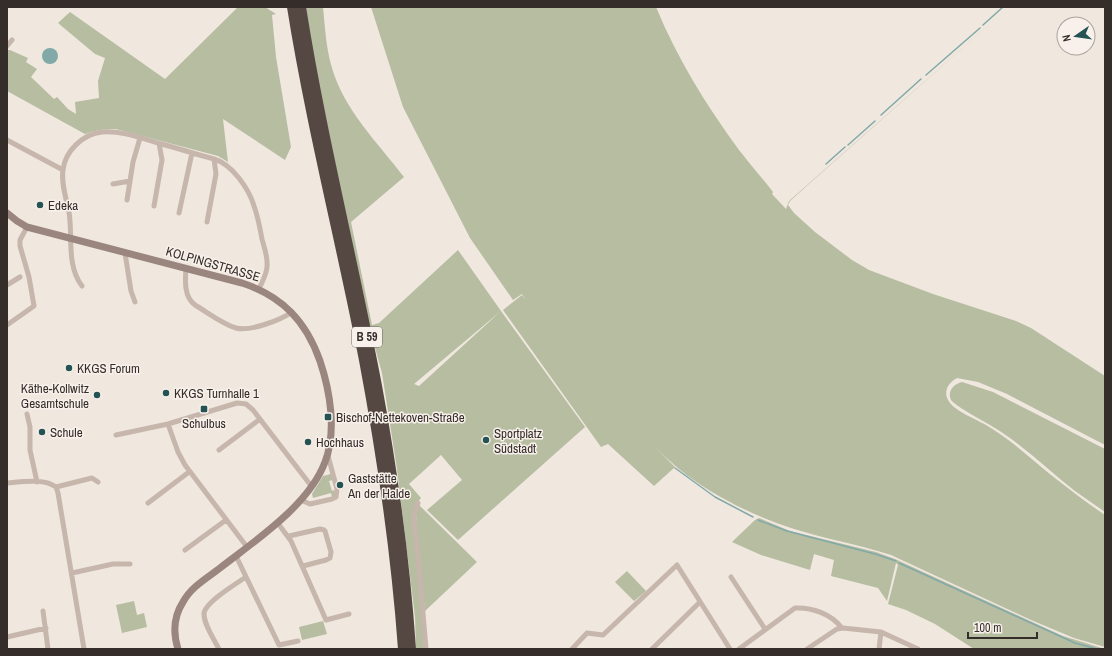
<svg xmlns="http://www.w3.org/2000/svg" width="1112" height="656" font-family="'Archivo Narrow',sans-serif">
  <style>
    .green { fill: #b6bda1 }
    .water { fill: #81a9a8 }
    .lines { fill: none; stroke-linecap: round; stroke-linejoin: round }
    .stream { stroke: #81a9a8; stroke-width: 1.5 }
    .street { stroke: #c6b6ac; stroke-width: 5 }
    .secondary { stroke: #9a867e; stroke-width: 7 }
    .highway { stroke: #554742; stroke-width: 10 }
    .poi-dot { fill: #255252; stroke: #f8f1eb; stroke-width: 1.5 }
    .labels { text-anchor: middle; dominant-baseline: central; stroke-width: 3; stroke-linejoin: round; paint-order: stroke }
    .shield { fill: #f8f1eb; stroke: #706864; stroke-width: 1 }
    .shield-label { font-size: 12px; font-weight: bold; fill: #352d2a }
    .poi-label { font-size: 13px; fill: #352d2a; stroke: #f8f1eb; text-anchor: start }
    .street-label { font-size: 13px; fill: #352d2a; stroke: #f8f1eb }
  </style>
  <rect width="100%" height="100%" fill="#f0e7df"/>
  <path class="green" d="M238 7H265L276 14 272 15 276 57 291 147 285 160 223 119 228 162 218 156 116 129C104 129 96 130 85 134L7 91V50H10L28 58 26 62 37 69 31 77 54 99 57 97 68 109 76 114 75 102 99 98 98 81 105 58 95 54 58 23 70 12 165 79Z
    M305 7H323C325 27 326 48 332 68 344 110 378 143 404 177L351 222 372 325 379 323 458 250 501 311 414 384 419 386 501 311 585 427 458 540 427 510 462 480 441 455 409 484 421 498 417 503 414 512 424 649H416L415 617 397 469 382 373 369 326 315 67Z
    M371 7H656C677 58 706 105 739 150 750 164 762 178 773 192L772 194 786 209 789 201 1009 7 810 183 790 201 788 205 794 213 815 232 852 260 869 270 933 294 1016 321 1031 328 1105 376V445L1007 394 978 382 957 378C949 382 943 391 948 400 954 411 976 419 986 425 1010 439 1030 458 1051 475 1069 489 1087 503 1105 515V647L1074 638 1031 620 891 555C858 544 824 539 791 528 752 515 711 495 679 469 659 452 641 433 622 414L675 467 654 486 608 444 601 447 503 310 522 295 526 300 522 294 513 300 470 238 403 107Z
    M962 382 993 392 1105 449V512C1095 505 1085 498 1075 491 1048 470 1024 446 995 428 987 423 955 406 951 400 947 391 954 384 962 382Z
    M331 474 333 480 329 481 332 491 334 490V496L332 497 331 493 313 498 312 494 323 476Z
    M419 505 477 562 425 611 416 523 417 509Z
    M759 518 790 531 876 552 895 559 1063 636 1105 649H974L935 624 906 610 888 604 898 565 896 563 887 601 878 588 831 576 834 560 814 554 810 570 761 555 732 542 755 520Z
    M627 571 646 591 634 601 615 582Z
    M134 601 137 615 144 613 147 627 122 633 116 605Z
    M323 621 327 634 302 640 299 627Z"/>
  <path class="water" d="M42 56a8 8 0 1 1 16 0a8 8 0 1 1-16 0Z"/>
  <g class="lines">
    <path class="stream" d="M983 25 1003 7
      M926 75 980 28
      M881 115 921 79
      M848 145 875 121
      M826 164 845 147
      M675 468 715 497 753 517
      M758 520 787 531 875 554 896 561
      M899 563 1075 643 1097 649"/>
    <path class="street" d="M7 46 12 40
      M7 140 63 170
      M113 184 130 181
      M127 200 133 162 140 138
      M154 206 162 160 159 143
      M179 213 192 153
      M207 222 216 174 214 159
      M125 253 131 291 135 302
      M186 268C185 281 184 297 195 305 207 312 222 324 236 328 249 332 281 320 292 312
      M7 285 20 277
      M82 286C66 265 73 236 69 212 66 198 61 183 63 170 65 151 83 134 102 132 120 130 141 138 158 143 177 148 195 154 214 159 232 164 249 189 254 206 258 217 260 228 262 239 264 247 268 257 267 266 267 274 262 282 259 289
      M7 325 34 306 29 277 20 246V240L27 227
      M27 414 30 427V450L37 482
      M168 424 178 452 185 465 247 547
      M116 435 168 424 237 403 246 404 253 410 312 487
      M219 450 260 419
      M7 483C22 482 43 478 56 487L92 478 98 482
      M56 487 58 493 84 649
      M301 500 310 504 332 499 336 497 337 489 328 456
      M148 503 189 472
      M418 503 415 512 414 519 420 578 426 649
      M277 522 291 541 326 620 349 614
      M289 536 320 529 324 530 325 531 331 552 330 558 326 560 303 566
      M185 550 226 520
      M236 556 279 645 298 641
      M72 573 113 564H130
      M731 577 765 629
      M43 611 48 649
      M7 637 46 628
      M219 649C214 639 204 625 204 614 204 603 237 583 246 577
      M572 649 587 633 603 635 677 565 730 649
      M652 649 700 602
      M739 649 795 608C812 607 831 614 842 628
      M807 649 837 629 843 628 881 632 918 649
      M879 649 881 632"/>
    <path class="secondary" d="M7 213 17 221 27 227 242 283C282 296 306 321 320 361 330 391 337 431 325 462 309 505 256 540 220 568 207 578 191 587 183 602 174 616 173 633 178 649"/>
    <path class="highway" d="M292 7C311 126 341 242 364 360 382 456 396 552 403 649
      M301 7C321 134 353 259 377 386 393 473 405 561 411 649"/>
  </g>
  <g class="poi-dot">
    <circle cx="40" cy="205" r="4"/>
    <circle cx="69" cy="368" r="4"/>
    <circle cx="166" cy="393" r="4"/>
    <circle cx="97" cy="395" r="4"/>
    <rect x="200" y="405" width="8" height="8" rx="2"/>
    <rect x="324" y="413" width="8" height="8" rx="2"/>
    <circle cx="42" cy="432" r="4"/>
    <circle cx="486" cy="440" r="4"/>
    <circle cx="308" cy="442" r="4"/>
    <circle cx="340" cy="485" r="4"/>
  </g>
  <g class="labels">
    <rect class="shield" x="352" y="327" width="30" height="20" rx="3"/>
    <g class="shield-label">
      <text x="367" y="337">B 59</text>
    </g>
    <g class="poi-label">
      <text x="48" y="205">Edeka</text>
      <text x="77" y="368">KKGS Forum</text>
      <text x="89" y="388" text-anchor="end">Käthe-Kollwitz<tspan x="89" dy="15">Gesamtschule</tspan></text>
      <text x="174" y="393">KKGS Turnhalle 1</text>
      <text x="336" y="417">Bischof-Nettekoven-Straße</text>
      <text x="204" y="423" text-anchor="middle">Schulbus</text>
      <text x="50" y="432">Schule</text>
      <text x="494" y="433">Sportplatz<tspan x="494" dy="15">Südstadt</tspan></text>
      <text x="316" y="442">Hochhaus</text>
      <text x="348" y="478">Gaststätte<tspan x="348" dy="15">An der Halde</tspan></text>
    </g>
    <g class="street-label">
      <text transform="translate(213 264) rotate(16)">KOLPINGSTRASSE</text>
    </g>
  </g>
  <rect width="1112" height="656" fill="none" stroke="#352d2a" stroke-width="16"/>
  <g transform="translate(1076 36) rotate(257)"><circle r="19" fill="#f8f1eb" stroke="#aaa39e"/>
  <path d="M0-3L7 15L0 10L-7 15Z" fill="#255252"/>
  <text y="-6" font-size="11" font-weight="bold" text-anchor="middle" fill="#352d2a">N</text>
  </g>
  <path d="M968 632v6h69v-6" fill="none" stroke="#352d2a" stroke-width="2"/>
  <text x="974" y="632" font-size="12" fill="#352d2a" stroke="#f8f1eb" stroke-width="3" paint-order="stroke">100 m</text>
</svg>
